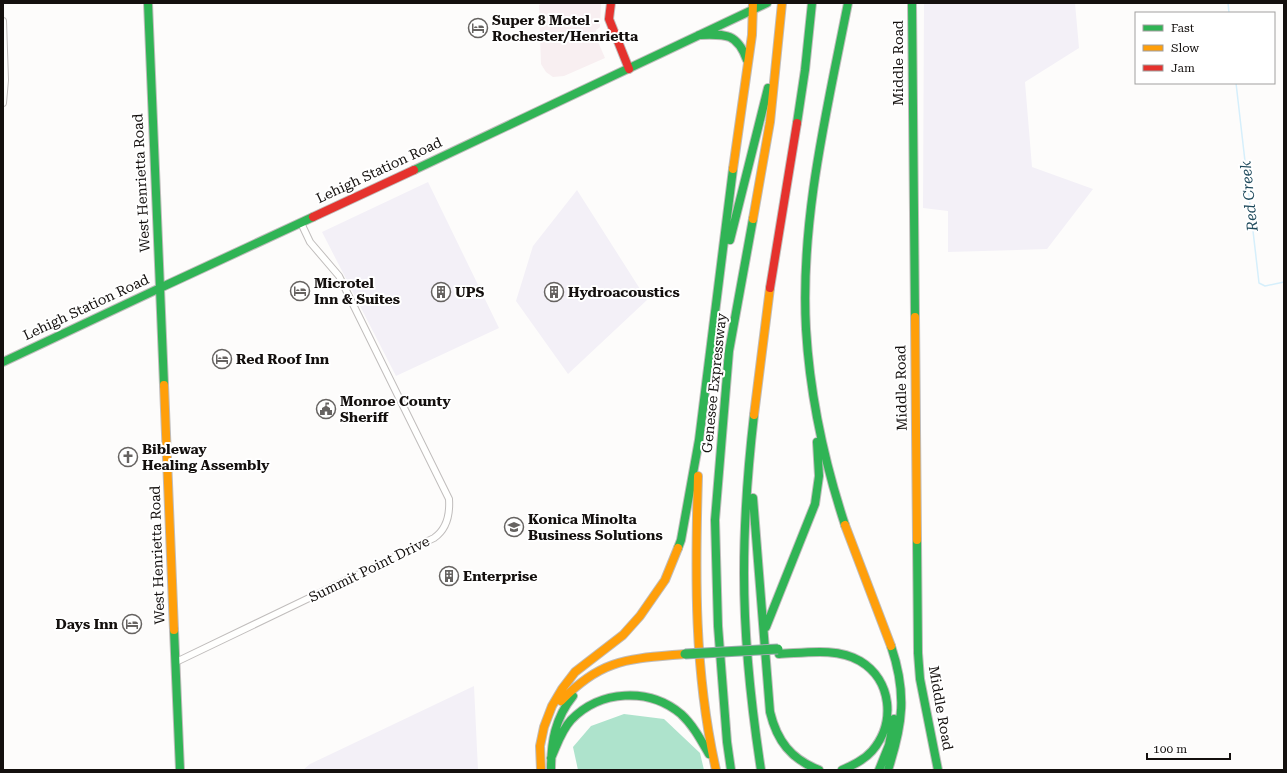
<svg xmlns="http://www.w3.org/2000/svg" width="1287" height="773" font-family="'Roboto Serif',serif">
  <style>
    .commercial { fill: #f8eff1 }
    .industrial { fill: #f3f0f7 }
    .forest { fill: #aee3cc }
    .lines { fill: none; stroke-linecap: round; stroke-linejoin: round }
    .stream { stroke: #d6effb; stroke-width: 1.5 }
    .street-casing { stroke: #c0bdbc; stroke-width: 8 }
    .fast-casing { stroke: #c0bdbc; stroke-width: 10 }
    .slow-casing { stroke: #c0bdbc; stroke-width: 10 }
    .jam-casing { stroke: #c0bdbc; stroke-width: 10 }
    .street { stroke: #fffffe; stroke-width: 6 }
    .fast { stroke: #30b455; stroke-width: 8 }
    .slow { stroke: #ff9f0a; stroke-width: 8 }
    .jam { stroke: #e5322d; stroke-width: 8 }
    .fast-bridge-casing { stroke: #9fabb0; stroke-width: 11; stroke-linecap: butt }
    .fast-bridge { stroke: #30b455; stroke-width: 9 }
    .labels { text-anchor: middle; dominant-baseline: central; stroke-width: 4; stroke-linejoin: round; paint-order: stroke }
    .poi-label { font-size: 14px; font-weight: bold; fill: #14100e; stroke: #fff; text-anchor: start }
    .street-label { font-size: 14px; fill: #14100e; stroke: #fff }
    .water-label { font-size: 15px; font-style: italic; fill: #1f4a5c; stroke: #fff }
  </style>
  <rect width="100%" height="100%" fill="#fdfcfb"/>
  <path class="commercial" d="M543 3H601L600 27 596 30 595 35 605 58 564 76 553 77 546 72 541 64 539 5Z"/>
  <path class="industrial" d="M924 3H1075L1079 48 1025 82 1032 167 1093 189 1047 249 948 252V211L923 208Z
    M428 182 499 328 396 376 322 232Z
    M577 190 647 300 568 374 516 301 533 246Z
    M474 686 478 770H303L310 764Z"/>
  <path class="forest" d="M624 714 664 719 700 753 704 770H578L573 747 591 726Z"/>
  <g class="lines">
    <path class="stream" d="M1228 3 1229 13
      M1236 83 1259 283 1265 286 1284 282"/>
    <defs>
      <path id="street" d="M3 21 5 80 3 103
        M176 662 434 538C447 529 450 514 449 499L339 276 310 242 301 223"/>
      <path id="fast" d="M148 3 160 288 313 217
        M912 3 915 317
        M699 35C726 34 737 33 747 60
        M797 123 805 70 812 3
        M414 170 767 3
        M730 240 768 88
        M3 362 160 288 164 385
        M754 415C748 467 744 520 744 573 744 639 751 705 761 770
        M753 498 770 712C777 741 791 759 819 770
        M845 525C824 461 810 396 806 329 800 220 827 110 848 3
        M917 540 918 653 920 679 938 770
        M678 548 681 540 699 440 733 169
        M766 627 815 504 819 476 817 442
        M174 630 180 770
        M779 654C804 653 837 647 860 661 892 680 896 723 872 751 864 760 853 765 842 770
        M551 758C557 745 561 731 571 720 600 690 649 687 681 714 693 725 701 740 709 754
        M551 770C551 742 555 718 573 696
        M731 770 727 742 718 626 715 520 729 351 753 219
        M879 770 889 745 894 719
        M888 770C903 724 907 693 891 646"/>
      <path id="slow" d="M733 169 752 35 753 3
        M753 219 770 122 782 3
        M915 317 917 540
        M164 385 174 630
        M754 415 770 288
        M698 476C695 576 694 672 716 770
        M845 525 891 646
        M561 701C602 658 629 659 685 654
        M541 770 540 746 544 727 552 706 562 689 575 672 623 635 640 616 665 580 678 548"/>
      <path id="jam" d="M611 3 609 19 629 69
        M313 217 414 170
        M770 288 797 123"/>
    </defs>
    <use href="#street" class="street-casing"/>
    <use href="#fast" class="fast-casing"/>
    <use href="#slow" class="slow-casing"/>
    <use href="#jam" class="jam-casing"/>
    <use href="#street" class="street"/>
    <use href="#fast" class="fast"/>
    <use href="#slow" class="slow"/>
    <use href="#jam" class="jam"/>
    <defs>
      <path id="fast-bridge" d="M685 654 778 649"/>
    </defs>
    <use href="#fast-bridge" class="fast-bridge-casing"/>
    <use href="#fast-bridge" class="fast-bridge"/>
  </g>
  <defs>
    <symbol id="hotel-ring" viewBox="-11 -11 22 22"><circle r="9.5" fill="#fff" stroke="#666361" stroke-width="1.5"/><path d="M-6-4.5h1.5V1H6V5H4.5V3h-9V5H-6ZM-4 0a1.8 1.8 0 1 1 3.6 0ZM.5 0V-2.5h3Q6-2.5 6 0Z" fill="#666361"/></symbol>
    <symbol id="building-ring" viewBox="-11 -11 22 22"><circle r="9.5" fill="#fff" stroke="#666361" stroke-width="1.5"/><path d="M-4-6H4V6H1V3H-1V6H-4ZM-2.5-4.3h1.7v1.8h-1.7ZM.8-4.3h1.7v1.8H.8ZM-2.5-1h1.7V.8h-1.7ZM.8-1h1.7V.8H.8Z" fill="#666361"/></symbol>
    <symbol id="civic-ring" viewBox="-11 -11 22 22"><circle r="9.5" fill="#fff" stroke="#666361" stroke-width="1.5"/><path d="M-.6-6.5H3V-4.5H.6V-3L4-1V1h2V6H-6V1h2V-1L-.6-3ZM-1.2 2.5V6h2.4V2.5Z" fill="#666361"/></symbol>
    <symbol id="church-ring" viewBox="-11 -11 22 22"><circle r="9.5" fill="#fff" stroke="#666361" stroke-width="1.5"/><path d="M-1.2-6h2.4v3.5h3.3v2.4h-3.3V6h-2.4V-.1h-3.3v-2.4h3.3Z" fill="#666361"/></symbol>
    <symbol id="university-ring" viewBox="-11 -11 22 22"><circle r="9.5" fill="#fff" stroke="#666361" stroke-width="1.5"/><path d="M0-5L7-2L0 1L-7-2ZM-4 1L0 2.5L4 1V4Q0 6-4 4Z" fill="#666361"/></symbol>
  </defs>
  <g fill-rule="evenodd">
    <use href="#hotel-ring" x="467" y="17" width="22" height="22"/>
    <use href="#hotel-ring" x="289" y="280" width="22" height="22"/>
    <use href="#building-ring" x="430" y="281" width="22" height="22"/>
    <use href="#building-ring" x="543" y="281" width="22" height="22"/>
    <use href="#hotel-ring" x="211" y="348" width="22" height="22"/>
    <use href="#civic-ring" x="315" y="398" width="22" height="22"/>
    <use href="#church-ring" x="117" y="446" width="22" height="22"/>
    <use href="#university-ring" x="503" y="516" width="22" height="22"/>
    <use href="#building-ring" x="438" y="565" width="22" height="22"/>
    <use href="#hotel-ring" x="121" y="613" width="22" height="22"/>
  </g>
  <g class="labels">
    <g class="poi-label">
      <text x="492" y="20">Super 8 Motel -<tspan x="492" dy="16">Rochester/Henrietta</tspan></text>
      <text x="314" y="283">Microtel<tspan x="314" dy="16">Inn &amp; Suites</tspan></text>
      <text x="455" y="292">UPS</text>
      <text x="568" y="292">Hydroacoustics</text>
      <text x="236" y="359">Red Roof Inn</text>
      <text x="340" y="401">Monroe County<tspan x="340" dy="16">Sheriff</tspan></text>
      <text x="142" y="449">Bibleway<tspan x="142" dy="16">Healing Assembly</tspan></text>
      <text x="528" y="519">Konica Minolta<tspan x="528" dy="16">Business Solutions</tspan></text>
      <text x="463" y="576">Enterprise</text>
      <text x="118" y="624" text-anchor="end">Days Inn</text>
    </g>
    <g class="street-label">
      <text transform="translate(898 63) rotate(-90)">Middle Road</text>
      <text transform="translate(379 170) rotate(-25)">Lehigh Station Road</text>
      <text transform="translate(141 183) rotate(-93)">West Henrietta Road</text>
      <text transform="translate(86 307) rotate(-25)">Lehigh Station Road</text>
      <text transform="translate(714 383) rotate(-84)">Genesee Expressway</text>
      <text transform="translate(901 388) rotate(-91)">Middle Road</text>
      <text transform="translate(157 555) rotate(-92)">West Henrietta Road</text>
      <text transform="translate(369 569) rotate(-26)">Summit Point Drive</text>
      <text transform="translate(941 708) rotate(80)">Middle Road</text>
    </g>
    <g class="water-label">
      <text transform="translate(1249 196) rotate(-96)">Red Creek</text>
    </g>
  </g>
  <rect width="1287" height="773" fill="none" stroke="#14100e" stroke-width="8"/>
  <rect x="1135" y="12" width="140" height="72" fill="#ffffff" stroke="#a19f9f"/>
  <rect x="1143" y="25" width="20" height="6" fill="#30b455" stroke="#a19f9f"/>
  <text x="1171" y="32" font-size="12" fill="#14100e">Fast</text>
  <rect x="1143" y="45" width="20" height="6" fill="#ff9f0a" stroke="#a19f9f"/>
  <text x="1171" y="52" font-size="12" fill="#14100e">Slow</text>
  <rect x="1143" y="65" width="20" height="6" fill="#e5322d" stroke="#a19f9f"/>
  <text x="1171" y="72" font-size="12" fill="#14100e">Jam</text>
  <path d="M1147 753v6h83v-6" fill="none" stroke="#14100e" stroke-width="2"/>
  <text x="1153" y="753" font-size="12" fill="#14100e" stroke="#ffffff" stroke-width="3" paint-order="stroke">100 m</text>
</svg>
